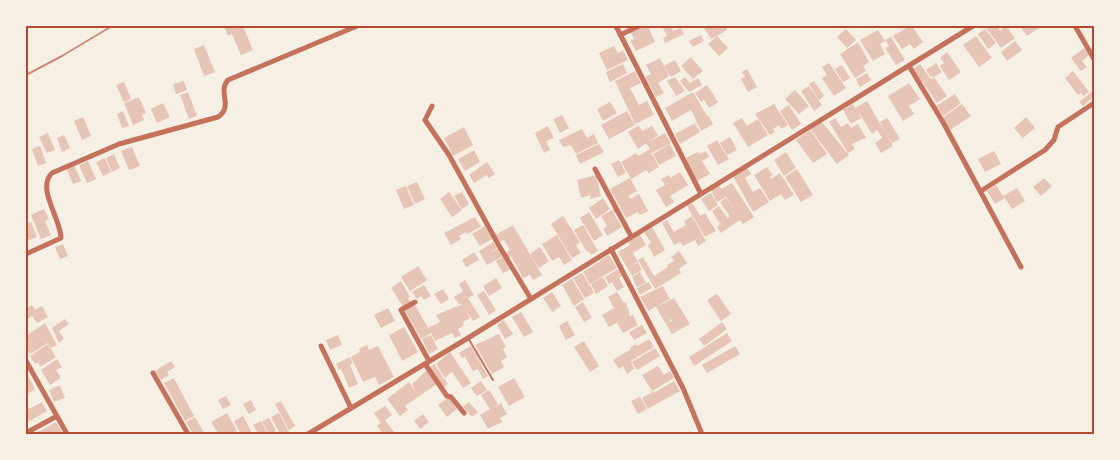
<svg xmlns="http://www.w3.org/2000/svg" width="1120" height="460" font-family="Mulish,sans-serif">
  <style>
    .building { fill: #e6c5b7 }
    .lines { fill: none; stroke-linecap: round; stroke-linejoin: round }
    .service { stroke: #c5725c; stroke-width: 2 }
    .minor { stroke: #c5725c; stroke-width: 5 }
    .rail { stroke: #cf8b77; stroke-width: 2 }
    .neatline { fill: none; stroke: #b5482f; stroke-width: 2 }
  </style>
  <rect width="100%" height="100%" fill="#f6efe4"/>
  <path class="building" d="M231 26H243L253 50 241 55 232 34 228 36 225 28Z
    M641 26H648L655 42 636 51 630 41 634 39 630 31Z
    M662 26H671L673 31 681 28 684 34 665 43 663 38 667 36Z
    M709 26H725L727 30 711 39 704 28Z
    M910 26H912L923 42 914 49 910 44 902 49 893 36Z
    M990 26H997L1000 31 1006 26 1015 38 1001 48 986 28Z
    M1020 26H1042L1027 36Z
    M846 29 856 40 847 48 837 37Z
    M985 29 996 43 988 49 978 34Z
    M878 30 885 41 880 44 885 54 873 61 860 40Z
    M701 35 704 41 693 47 689 41Z
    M717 36 728 48 719 56 708 44Z
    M976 36 992 58 979 67 963 45Z
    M891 37 905 60 896 65 885 48 889 46 885 40Z
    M1015 41 1022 50 1007 61 1001 52Z
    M858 42 869 62 863 66 866 71 855 78 840 54Z
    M204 45 215 72 204 76 194 49Z
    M614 46 618 53 623 50 628 60 607 70 599 53Z
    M1084 48 1089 55 1082 61 1087 67 1081 71 1071 58Z
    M947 52 961 72 949 80 940 66 944 63 940 58Z
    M691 57 703 71 693 79 681 66Z
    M660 58 664 66 675 60 681 71 671 77 664 67 669 76 658 83 664 93 656 97 645 77 651 74 646 65Z
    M829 63 846 88 834 96 822 78 827 75 822 67Z
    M936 63 942 72 934 77 947 96 937 103 923 83 930 78 933 79V76L931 77 926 70Z
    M623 64 627 73 610 82 606 72Z
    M920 64 930 78 922 83 913 69Z
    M842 65 850 78 843 82 835 69Z
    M747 69 757 87 748 92 741 79 745 77 742 72Z
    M635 71 641 83 630 88 639 105 647 101 654 115 635 124 615 81Z
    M1073 71 1089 92 1083 96 1081 93 1078 95 1065 78Z
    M867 73 871 80 860 87 856 79Z
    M675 77 685 91 676 96 667 81Z
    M685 77 690 83 698 78 702 85 689 92 680 81Z
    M184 81 187 90 176 94 173 84Z
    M814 81 824 96 819 100 809 84Z
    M124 82 131 99 124 102 116 85Z
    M909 83 920 99 909 106 914 114 903 121 888 96Z
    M707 85 718 102 709 108 704 100 701 102 695 93Z
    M809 86 822 105 814 111 801 91Z
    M795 90 809 106 799 114 785 99Z
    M1093 91 1094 96 1083 106 1079 102Z
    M188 92 197 116 189 119 180 95Z
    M693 92 707 116 708 115 713 124 701 131 691 110 672 121 665 108Z
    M955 94 961 103 943 116 936 106Z
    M139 97 146 113 142 115 144 120 133 125 124 103Z
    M867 101 885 132 880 122 887 118 900 139 892 143 887 135 893 146 881 153 875 143 882 138 877 130 872 134 858 111 861 118 851 124 843 110 853 104 855 108Z
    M610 102 617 113 603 121 597 109Z
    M163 103 170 117 157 123 151 109Z
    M774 104 788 125 781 129 779 125 773 129 775 132 770 135 755 114Z
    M962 104 971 116 950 130 942 118Z
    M789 105 801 124 792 130 780 111Z
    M123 111 129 126 122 128 117 114Z
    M627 111 635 125 609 139 601 125Z
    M562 115 569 128 560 133 553 119Z
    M83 117 91 136 82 140 74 121Z
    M1026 117 1035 128 1023 138 1014 128Z
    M742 118 747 126 758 119 768 135 748 147 733 123Z
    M835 118 841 127 848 123 851 128 858 124 866 138 852 144 855 149 848 153 829 122Z
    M821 121 849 155 837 164 810 129Z
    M695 123 700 132 680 144 675 134Z
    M548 126 554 138 546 141 550 150 544 153 535 133Z
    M639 126 642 131 652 126 658 135 638 149 628 132 636 127 637 129 636 127Z
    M464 127 473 145 453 156 444 138Z
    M582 129 587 138 594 134 598 143 576 154 571 145 563 147 559 140Z
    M810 130 827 154 813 163 796 140Z
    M48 133 55 150 47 153 39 137Z
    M665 133 671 143 648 155 652 154 659 167 649 173 646 170 631 179 621 162 636 153 638 156 650 149 646 143Z
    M64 135 70 148 62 152 57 138Z
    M730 137 737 150 727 155 720 143Z
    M717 140 729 159 718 165 707 146Z
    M599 144 604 152 580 164 576 155Z
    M670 144 676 156 659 165 653 154Z
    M40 146 46 163 38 166 32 149Z
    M132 147 140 166 129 170 121 151Z
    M474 150 480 162 465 171 458 159Z
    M706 151 709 157 702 161 710 174 697 181 686 158 698 152 699 154Z
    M994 151 1001 164 985 172 978 159Z
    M786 152 796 168 784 176 774 160Z
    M114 154 120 168 112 172 106 158Z
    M105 158 111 172 103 176 96 162Z
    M619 160 626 173 618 177 611 164Z
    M88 161 96 179 87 183 79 165Z
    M487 162 495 174 489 178 486 175 474 183 469 175Z
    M74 165 81 181 73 184 66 168Z
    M747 167 751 174 745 178 753 192 760 188 769 202 753 212 733 176Z
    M767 167 773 175 770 177 771 179 780 173 794 195 785 200 781 194 770 201 754 175Z
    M797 169 813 195 801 202 785 177Z
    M680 172 688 185 670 196 674 202 666 207 656 190 665 185 661 179 669 175 670 178Z
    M596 175 601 196 590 199V195L581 198 577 180Z
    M630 178 637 191 628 196 630 199 639 194 648 211 640 215 638 212 626 218 610 189Z
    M1044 178 1052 186 1041 196 1033 187Z
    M417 182 425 199 415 204 407 186Z
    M732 183 754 217 743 224 740 220 721 233 717 227 720 224 712 211 719 206 728 219 729 215 720 202 726 198 733 208 726 197 717 202 711 190 719 185 721 189Z
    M996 185 1003 196 1017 188 1025 201 1012 209 1005 198 995 204 987 191Z
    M406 186 414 205 404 209 396 190Z
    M449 192 462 210 452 217 440 199Z
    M462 192 469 204 462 209 454 196Z
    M711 193 718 205 709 211 701 199Z
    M603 198 610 209 596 219 589 208Z
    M692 203 700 216 705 213 716 231 705 237 687 206Z
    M44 209 49 219 45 221 51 235 41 239 31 215Z
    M614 209 616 213 614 214 622 227 607 236 603 229 607 226 601 216Z
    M589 212 603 235 594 241 580 218Z
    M563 216 580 242 576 245 581 253 572 258 551 224Z
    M692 216 706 241 698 246 695 240 683 246 680 242 674 245 662 223 667 220 674 232 686 225 684 221Z
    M475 217 481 227 467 234 466 232 459 236 461 239 451 245 444 233Z
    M31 222 37 237 27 241 28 245 26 246V224Z
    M513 225 542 275 533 280 530 275 523 278 511 256 509 258 506 253 510 250 504 240 500 242 495 235Z
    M583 225 598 251 591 255 589 251 587 252 574 230Z
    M485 226 492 239 480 246 472 234Z
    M652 227 665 250 654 257 648 245 651 243 644 232Z
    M639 233 646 245 633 253 638 262 630 266 638 263 642 270 632 276 618 252 630 245 627 240Z
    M557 235 572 260 564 265 559 257 552 261 542 244Z
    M493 242 497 248 489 254 499 248 503 256 487 265 479 251Z
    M63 244 68 256 60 259 55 247Z
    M540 247 549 261 539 268 530 254Z
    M679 251 687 263 679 269 681 273 655 289 638 260 643 257 654 276 668 267 667 265 674 261 671 257Z
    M474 252 479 260 466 267 462 260Z
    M609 255 617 268 590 284 583 272Z
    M503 257 511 269 503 273 496 261Z
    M418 266 427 280 410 291 401 277Z
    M618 269 622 276 619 278 624 287 617 291 612 282 609 284 605 277Z
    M640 272 646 283 637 287 632 277Z
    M582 273 589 284 587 286 590 285 594 293 585 298 573 278Z
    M603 277 608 286 596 294 591 284Z
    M496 278 502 288 489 296 483 286Z
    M572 279 584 299 574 306 562 285Z
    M465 280 474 295 468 298 480 317 473 321 465 308 470 318 463 322 464 325 458 329 461 335 455 338 452 333 435 341 431 333 421 339 404 309 414 303 428 328 440 322 436 315 463 304H459L454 297 463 291 459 284Z
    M401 281 410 297 408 298 411 303 404 308 391 288Z
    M649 282 652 288 640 295 637 288Z
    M424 285 431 296 424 300 421 296 417 299 412 292Z
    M663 286 670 299 648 311 640 297Z
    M443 289 449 299 441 304 434 294Z
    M484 291 496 310 489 315 477 295Z
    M552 292 561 306 552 312 543 298Z
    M617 292 624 303 626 302 630 316 633 315 638 325 623 333 617 323 620 321 609 327 602 315 614 308 608 297Z
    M717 294 731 314 721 321 707 300Z
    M674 298 690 324 672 334 666 324 672 321 670 318V321L666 324 656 307Z
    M583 302 592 318 584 322 575 307Z
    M32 305 35 310 42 306 48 317 37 323 32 316 26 320V309Z
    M388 308 395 321 381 328 374 315Z
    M521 312 533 332 524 337 512 317Z
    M65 319 69 324 59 331 64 339 59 343 52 328Z
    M504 320 513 334 505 339 497 325Z
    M567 321 575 335 566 340 559 326Z
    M722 322 727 329 704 346 699 339Z
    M45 323 57 345 51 348 48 343 30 354 26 347 29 344 26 336Z
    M642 325 647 333 634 340 629 332Z
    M404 327 418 352 402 361 389 335Z
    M727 333 732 341 694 366 689 357Z
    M499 334 506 347 503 349 507 357 501 361 504 367 492 374 475 345Z
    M338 335 342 345 330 350 326 340Z
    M431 335 438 349 429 354 422 339Z
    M649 339 654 347 631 361 634 369 627 374 623 366 619 369 613 360 631 349 630 348 636 344 637 346Z
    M584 341 599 366 590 372 574 347Z
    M48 344 56 357 40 367 38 362 35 364 30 356Z
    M367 345 369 350 378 346 394 377 379 385 375 377 363 382 351 357 360 352 359 349Z
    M471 346 488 376 483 379 478 369 473 371 465 357 462 358 459 353Z
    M735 346 740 354 707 373 702 365Z
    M655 348 660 356 637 370 632 362Z
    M450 352 471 383 463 388 452 372 445 378 436 364Z
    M350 357 353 364 350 365 358 384 349 388 341 369 339 370 336 364Z
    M57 359 62 367 56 370 61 378 50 385 41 370Z
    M171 361 175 367 167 372 169 375 161 380 155 371Z
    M434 364 448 384 443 388 429 368Z
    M658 366 664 375 670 371 674 378 652 391 642 375Z
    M427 370 437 384 405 406 408 410 400 416 387 399 409 382 416 392 412 384Z
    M26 372 35 389 26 395Z
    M174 378 194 416 185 421 164 383Z
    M514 378 525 397 509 406 498 387Z
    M481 381 487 390 477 396 471 388Z
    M674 381 680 391 660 402 655 392Z
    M60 385 65 398 54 402 49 390Z
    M489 390 498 404 493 408 501 403 507 414 500 418 502 422 488 429 480 415 490 409 481 395Z
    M654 391 660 402 648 409 642 398Z
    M226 396 231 405 223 409 218 400Z
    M449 397 457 409 447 417 438 405Z
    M640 397 647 409 638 414 631 401Z
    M251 400 256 410 249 414 243 404Z
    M281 401 295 426 289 430 275 404Z
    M42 402 47 411 28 422 26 417V403L29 409Z
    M469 402 478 412 472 417 463 407Z
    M385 406 392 415 385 420 394 432 390 434H383L377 426 381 423 374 413Z
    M227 413 237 431 230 434H215L218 433 211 422Z
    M279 413 290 434H280L271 417Z
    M423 414 429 422 420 429 414 421Z
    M243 416 251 431 253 434H241L234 421Z
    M195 417 204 433 202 434H193L186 422Z
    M269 418 276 431 269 434 262 421Z
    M261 421 268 434H258L253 425Z
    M56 422 63 434H32L44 429Z"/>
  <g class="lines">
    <path class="service" d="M468 338 493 380"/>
    <path class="minor" d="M616 26 701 194
      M1075 26 1094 59
      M620 35 639 26
      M909 66 944 124 1021 267
      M432 106 425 120 449 155 498 244 531 299
      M595 169 631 236
      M981 191 1045 150 1054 140 1058 127 1094 103
      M611 249 683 388 702 434
      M26 254 61 238C61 219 36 188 52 173L119 144 218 117C234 106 217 92 228 80L357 26
      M415 302 401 310 429 361
      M321 346 351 408
      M26 361 67 434
      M425 364 447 396 451 397 464 413
      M153 373 188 434
      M26 433 57 416
      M308 434 468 338 973 26"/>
    <path class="rail" d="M26 75 62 56 112 26"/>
  </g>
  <rect width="1120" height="460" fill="none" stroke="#f6efe4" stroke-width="54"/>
  <rect x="27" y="27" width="1066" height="406" class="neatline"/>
</svg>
